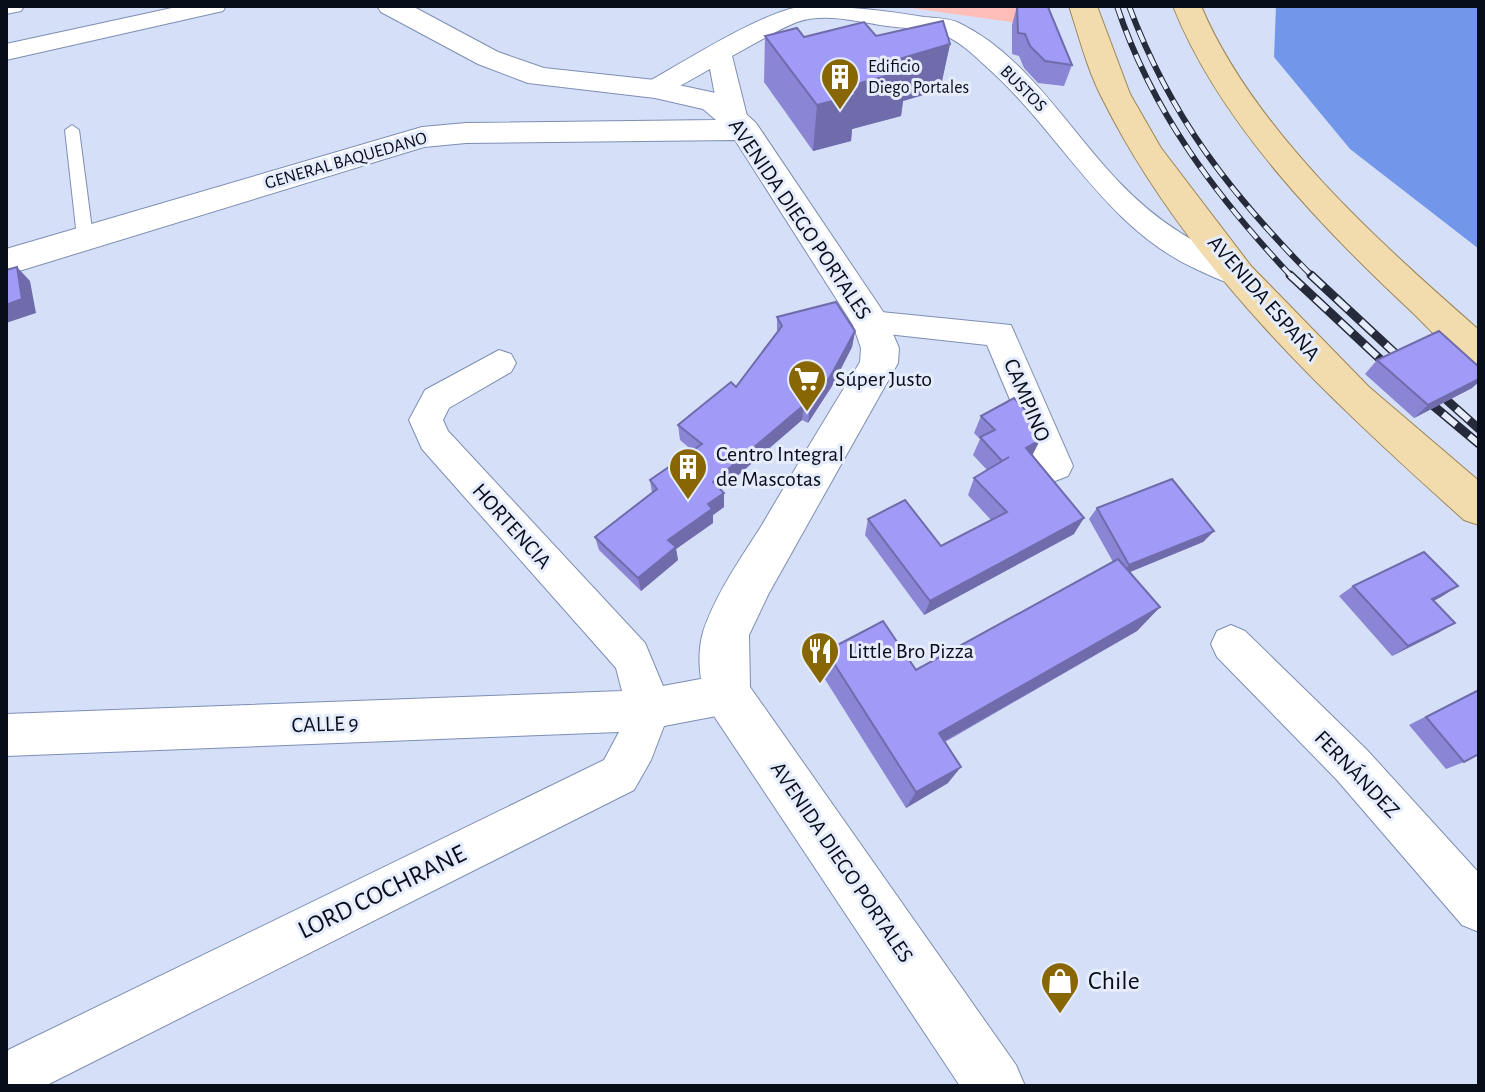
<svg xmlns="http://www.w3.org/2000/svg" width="1485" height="1092" font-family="'Alegreya Sans',sans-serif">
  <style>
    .green { fill: #ffbeb8 }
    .water { fill: #7297ea }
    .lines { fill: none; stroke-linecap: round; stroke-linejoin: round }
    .service-casing { stroke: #7d8eb3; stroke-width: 2 }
    .minor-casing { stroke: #7d8eb3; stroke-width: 2 }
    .tertiary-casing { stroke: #7d8eb3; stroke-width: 2 }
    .primary-casing { stroke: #9b8557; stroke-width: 2 }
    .service { fill: #fff; fill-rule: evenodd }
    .minor { fill: #fff; fill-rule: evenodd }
    .tertiary { fill: #fff; fill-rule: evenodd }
    .primary { fill: #f2dcae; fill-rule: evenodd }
    .rail-far1-casing { stroke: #252b3a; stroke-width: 6 }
    .rail-casing { stroke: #252b3a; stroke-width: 9 }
    .rail-far1 { stroke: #e5edfd; stroke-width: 4; stroke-dasharray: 13; stroke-linecap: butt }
    .rail { stroke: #e5edfd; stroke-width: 6; stroke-dasharray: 17; stroke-linecap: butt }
    .wall { fill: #8a85d4 }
    .shaded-wall { fill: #706cac }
    .building { fill: #a09bf6; stroke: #706cac; stroke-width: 2 }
    .labels { text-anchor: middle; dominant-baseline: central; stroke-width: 6; stroke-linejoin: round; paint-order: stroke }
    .far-poi-label { font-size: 18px; fill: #080d1a; stroke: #e5edfd; text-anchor: start }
    .far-street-label { font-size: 18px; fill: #080d1a; stroke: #e5edfd }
    .street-label { font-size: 22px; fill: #080d1a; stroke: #e5edfd }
    .poi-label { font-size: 22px; fill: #080d1a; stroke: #e5edfd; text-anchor: start }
    .near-street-label { font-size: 26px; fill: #080d1a; stroke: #e5edfd }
    .near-poi-label { font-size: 26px; fill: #080d1a; stroke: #e5edfd; text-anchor: start }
  </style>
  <rect width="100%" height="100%" fill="#d5e0f8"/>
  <path class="green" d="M897 6H1026L1046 27Z"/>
  <path class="water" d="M1276 6H1479V249L1350 149 1274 57Z"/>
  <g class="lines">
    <defs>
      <path id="service" d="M72 125 79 130 93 237 85 242 77 237 65 130Z"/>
      <path id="minor" d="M6 6H24L21 11 6 14Z
        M181 6H226L223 11 214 13 6 60V44Z
        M803 6C844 6 883 10 924 17 935 18 949 18 959 23 1026 55 1069 130 1118 181 1160 225 1195 244 1249 267L1254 275 1249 283C1231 288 1215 277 1198 270 1106 229 1062 135 990 70 977 58 959 40 941 34 925 29 904 28 887 26 860 22 824 12 797 22 775 31 753 45 732 56L747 116 743 122 733 124 723 122 719 116 710 69 664 95H646L642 89 646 83C686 61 759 13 803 6Z
        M871 311 1011 325 1073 466 1068 476 1055 481 1042 476 987 345 860 331 855 323 860 315Z
        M499 350 511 354 516 363 511 372 449 408 443 420 448 431 645 643 663 686 727 674 742 680 748 694 742 708 727 714 664 726 651 760 634 790 45 1086H6V1051L604 760 619 732 6 756V714L622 691 616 668 422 449 409 420 425 390Z
        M1231 625 1245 631 1367 750 1479 873V932L1462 925 1337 780 1217 657 1211 644 1217 631Z"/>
      <path id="tertiary" d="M377 6H412L498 52 544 68 655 80 725 95 756 123 884 313 899 348 898 363 769 593 749 635 750 687 1016 1065 1025 1086H960L710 710C700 688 696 657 703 632 715 595 741 558 762 525 794 470 827 416 860 362L861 348 853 325 735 140 466 143 424 147 6 275V249L422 127 466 123 716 120 703 109 655 98 528 83 478 64 381 12Z"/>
      <path id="primary" d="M1069 6H1097L1130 94 1161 148 1251 266 1369 387 1479 481V525L1464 520C1326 396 1186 266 1102 98 1087 69 1079 36 1069 6Z
        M1173 6H1201C1254 131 1379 242 1479 330V366C1453 358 1433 332 1413 313 1323 229 1219 122 1173 6Z"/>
    </defs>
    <use href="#service" class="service-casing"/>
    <use href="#minor" class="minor-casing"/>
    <use href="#tertiary" class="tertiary-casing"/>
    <use href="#primary" class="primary-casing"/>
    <use href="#service" class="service"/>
    <use href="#minor" class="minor"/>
    <use href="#tertiary" class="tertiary"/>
    <use href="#primary" class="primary"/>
    <defs>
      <path id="rail-far1" d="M1117 6C1152 112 1216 196 1292 277
        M1129 6C1171 118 1230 193 1313 277"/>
      <path id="rail" d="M1290 275 1396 374
        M1311 275 1411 368
        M1431 386 1479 429
        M1417 392 1479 444"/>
    </defs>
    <use href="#rail-far1" class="rail-far1-casing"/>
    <use href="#rail" class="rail-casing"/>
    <use href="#rail-far1" class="rail-far1"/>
    <use href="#rail" class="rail"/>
  </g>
  <path class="wall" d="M1017 6H1036L1072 65 1064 86 1038 83 1024 68 1019 56 1012 54V25Z
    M765 36H876L950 44 940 90 903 101 901 116 852 129 851 141 813 151 764 82Z
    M777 317 855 331 852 347 832 386 808 423 802 420 721 490 724 507 713 515V523L676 549 678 560 641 591 599 550 595 537 652 493 650 480 693 451 680 440 678 425 736 387 777 333Z
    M1377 360 1472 388 1414 418 1365 374Z
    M981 416 1040 440 1032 455 1074 534 924 615 865 535 868 519 941 546 991 520 968 495 974 478 987 470 973 455 980 439 974 433Z
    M1097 508 1214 531 1203 542 1130 572 1160 607 1137 631 945 742 948 783 906 808 821 673 826 651 916 670 1113 562 1089 519Z
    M1353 586H1458L1434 601 1455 623 1392 656 1339 596Z
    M1479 689 1464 762 1446 769 1409 725Z"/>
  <path class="shaded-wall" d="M950 44 940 90 903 101 901 116 852 129 851 141 813 151 817 105 849 86 899 59Z
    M17 267 30 281 36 313 6 323V305Z
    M855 331 852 347 832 386 808 423 810 408Z
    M1479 379V382L1472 388 1414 418 1428 405Z
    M804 405 802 420 714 496 713 482Z
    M1040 440 1031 458 1026 448Z
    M724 493V507L713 515V523L676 549 678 560 641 591 638 578 668 540 708 504Z
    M1084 518 1074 534 924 615 930 601Z
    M1214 531 1203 542 1120 576 1129 565Z
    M1458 586 1441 597 1416 609 1432 599Z
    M1160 607 1137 631 927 751 939 733Z
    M1455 623 1438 633 1392 656 1408 646Z
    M961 767 948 783 906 808 916 792Z"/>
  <path class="building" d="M1017 6 1048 7 1072 65 1045 61 1030 46 1025 34 1018 33Z
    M943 21 950 44 899 59 908 70 849 86 856 95 817 105 765 36 797 28 804 37 864 22 876 36Z
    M17 267 22 299 6 305V270Z
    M836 302 855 331 834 370 810 408 804 405 713 482 724 493 708 504 712 509 668 540 676 547 638 578 595 537 657 489 650 480 702 444 678 425 731 382 736 387 782 326 777 317Z
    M1439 331 1479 367V379L1428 405 1377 360Z
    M1014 398 1028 413 1040 440 1026 448 1084 518 930 601 868 519 905 500 941 546 1007 512 974 478 1009 457 1002 461 980 437 995 430 981 416Z
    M1172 479 1214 531 1129 565 1097 508Z
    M1424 552 1458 586 1432 599 1455 623 1408 646 1353 586Z
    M1118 559 1160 607 939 733 961 767 916 792 826 651 883 621 916 670Z
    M1479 690V754L1464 762 1426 717Z"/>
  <defs>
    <symbol id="building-pin" viewBox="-11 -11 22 30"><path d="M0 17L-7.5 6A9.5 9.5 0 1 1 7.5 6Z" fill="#886603" stroke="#e5edfd"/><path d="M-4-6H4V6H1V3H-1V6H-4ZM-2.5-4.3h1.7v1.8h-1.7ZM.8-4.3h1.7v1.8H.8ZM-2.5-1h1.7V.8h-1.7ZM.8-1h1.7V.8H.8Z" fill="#fff"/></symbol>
    <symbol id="supermarket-pin" viewBox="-11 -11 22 30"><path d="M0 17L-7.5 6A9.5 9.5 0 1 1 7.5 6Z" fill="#886603" stroke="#e5edfd"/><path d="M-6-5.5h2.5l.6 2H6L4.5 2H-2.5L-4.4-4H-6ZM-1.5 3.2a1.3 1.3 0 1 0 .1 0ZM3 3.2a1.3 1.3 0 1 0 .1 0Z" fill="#fff"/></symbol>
    <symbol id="restaurant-pin" viewBox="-11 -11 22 30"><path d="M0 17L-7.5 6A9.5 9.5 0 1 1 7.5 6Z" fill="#886603" stroke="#e5edfd"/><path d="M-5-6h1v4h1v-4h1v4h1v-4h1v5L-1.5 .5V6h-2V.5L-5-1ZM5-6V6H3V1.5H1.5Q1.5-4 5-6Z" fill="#fff"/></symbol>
    <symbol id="shop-pin" viewBox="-11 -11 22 30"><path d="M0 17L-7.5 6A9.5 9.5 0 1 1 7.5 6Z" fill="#886603" stroke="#e5edfd"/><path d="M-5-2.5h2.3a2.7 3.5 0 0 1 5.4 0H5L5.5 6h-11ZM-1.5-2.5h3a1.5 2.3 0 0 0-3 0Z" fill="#fff"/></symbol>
  </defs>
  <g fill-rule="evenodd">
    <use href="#building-pin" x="818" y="55" width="44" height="60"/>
    <use href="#supermarket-pin" x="785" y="357" width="44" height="60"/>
    <use href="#building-pin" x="666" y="445" width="44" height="60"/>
    <use href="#restaurant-pin" x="798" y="629" width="44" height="60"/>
    <use href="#shop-pin" x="1038" y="959" width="44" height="60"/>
  </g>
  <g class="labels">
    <g class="far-poi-label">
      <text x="868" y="67">Edificio<tspan x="868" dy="21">Diego Portales</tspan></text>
    </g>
    <g class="far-street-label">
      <text transform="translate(1023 89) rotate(45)">BUSTOS</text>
      <text transform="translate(346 161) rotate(-16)">GENERAL BAQUEDANO</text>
    </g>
    <g class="street-label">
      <text transform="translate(800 219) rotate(56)">AVENIDA DIEGO PORTALES</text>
      <text transform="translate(1264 298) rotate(49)">AVENIDA ESPAÑA</text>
      <text transform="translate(1027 400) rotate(67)">CAMPINO</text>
      <text transform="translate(512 526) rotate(48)">HORTENCIA</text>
      <text transform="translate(325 724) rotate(-2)">CALLE 9</text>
      <text transform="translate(1357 774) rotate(46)">FERNÁNDEZ</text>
      <text transform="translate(842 862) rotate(56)">AVENIDA DIEGO PORTALES</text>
    </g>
    <g class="poi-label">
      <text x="835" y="379">Súper Justo</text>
      <text x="716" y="454">Centro Integral<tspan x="716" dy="25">de Mascotas</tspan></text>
      <text x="848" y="651">Little Bro Pizza</text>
    </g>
    <g class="near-street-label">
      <text transform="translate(382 892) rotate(-26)">LORD COCHRANE</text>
    </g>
    <g class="near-poi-label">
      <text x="1088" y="981">Chile</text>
    </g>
  </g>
  <rect width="1485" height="1092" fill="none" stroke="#080d1a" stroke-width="16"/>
</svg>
